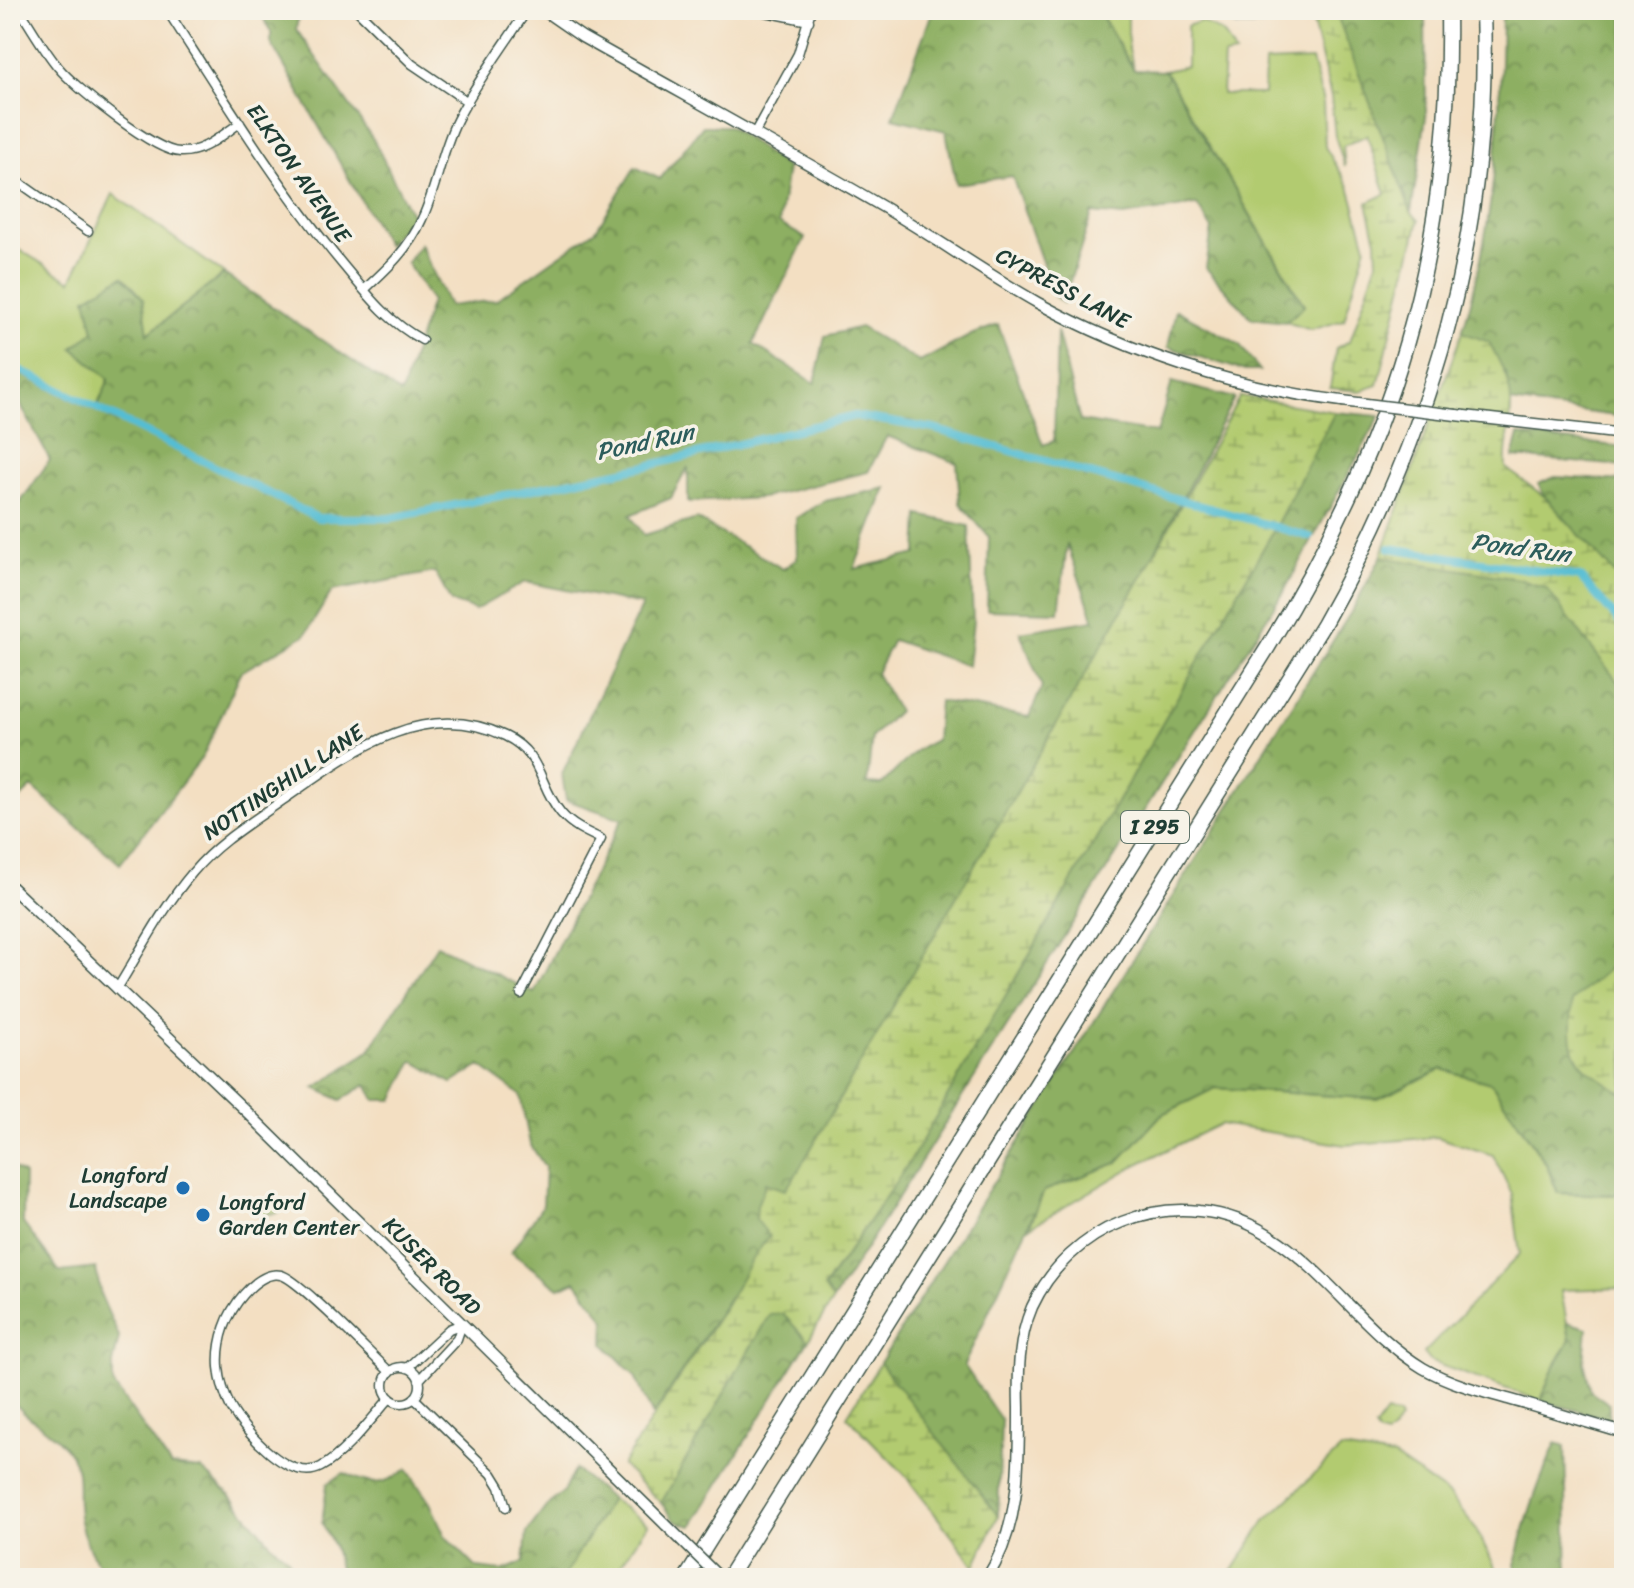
<svg xmlns="http://www.w3.org/2000/svg" width="1634" height="1588" font-family="Sriracha,sans-serif">
  <style>
    .grass { fill: #b2cb70; stroke: #688452; stroke-width: 2 }
    .forest { fill: url(#forest-crowns); stroke: #56764b; stroke-width: 2; fill-rule: evenodd }
    .wetland { fill: url(#wetland-marsh); stroke: #688452; stroke-width: 2 }
    .park { fill: url(#park-crowns); stroke: #688452; stroke-width: 2 }
    .water { fill: url(#water-rules); stroke: #3a7d84; stroke-width: 2 }
    .lines { fill: none; stroke-linecap: round; stroke-linejoin: round }
    .canal { stroke: #55bdd3; stroke-width: 8 }
    .minor-casing { stroke: #3f5549; stroke-width: 11 }
    .tertiary-casing { stroke: #3f5549; stroke-width: 13 }
    .motorway-casing { stroke: #3f5549; stroke-width: 17 }
    .minor { stroke: #fff; stroke-width: 8 }
    .tertiary { stroke: #fff; stroke-width: 10 }
    .motorway { stroke: #fff; stroke-width: 14 }
    .tertiary-bridge-casing { stroke: #3f5549; stroke-width: 13; stroke-linecap: butt }
    .tertiary-bridge { stroke: #fff; stroke-width: 10 }
    .poi-dot { fill: #1f6fb2; stroke: #f7f3e8; stroke-width: 3 }
    .labels { text-anchor: middle; dominant-baseline: central; stroke-width: 7; stroke-linejoin: round; paint-order: stroke }
    .shield { fill: #f7f3e8; stroke: #60746a; stroke-width: 2 }
    .shield-label { font-size: 20px; font-weight: bold; fill: #1f3d34 }
    .street-label { font-size: 22px; fill: #1f3d34; stroke: #f7f3e8 }
    .poi-label { font-size: 22px; fill: #1f3d34; stroke: #f7f3e8; text-anchor: end }
    .water-label { font-size: 24px; font-style: italic; fill: #2c5d5c; stroke: #f7f3e8 }
  </style>
  <defs>
    <pattern id="forest-crowns" width="20" height="18" patternUnits="userSpaceOnUse" patternTransform="scale(2)"><rect width="20" height="18" fill="#8daf62"/><path d="M2 6a3 3 0 1 1 6 0M12 15a3 3 0 1 1 6 0" fill="none" stroke="#739052"/></pattern>
    <pattern id="wetland-marsh" width="20" height="14" patternUnits="userSpaceOnUse" patternTransform="scale(2)"><rect width="20" height="14" fill="#b2cb70"/><path d="M1 5h8M5 5V1M11 12h8M15 12V8" fill="none" stroke="#90a65d"/></pattern>
    <pattern id="park-crowns" width="20" height="18" patternUnits="userSpaceOnUse" patternTransform="scale(2)"><rect width="20" height="18" fill="#b2cb70"/><path d="M2 6a3 3 0 1 1 6 0M12 15a3 3 0 1 1 6 0" fill="none" stroke="#90a65d"/></pattern>
    <pattern id="water-rules" width="6" height="5" patternUnits="userSpaceOnUse" patternTransform="scale(2)"><rect width="6" height="5" fill="#55bdd3"/><path d="M0 2.5h6" fill="none" stroke="#469bac"/></pattern>
  </defs>
  <rect width="100%" height="100%" fill="#f7f3e8"/>
  <filter id="ink" filterUnits="userSpaceOnUse"><feTurbulence type="fractalNoise" baseFrequency=".0125" numOctaves="2"/><feDisplacementMap in="SourceGraphic" scale="16" xChannelSelector="R" yChannelSelector="G"/><feConvolveMatrix kernelMatrix="1 2 1 2 8 2 1 2 1" color-interpolation-filters="sRGB"/></filter>
  <filter id="wash" filterUnits="userSpaceOnUse"><feTurbulence type="fractalNoise" baseFrequency=".006" numOctaves="4" result="noise"/><feDisplacementMap in="SourceGraphic" scale="32" xChannelSelector="R" yChannelSelector="G"/><feGaussianBlur stdDeviation="1.8" result="paint"/><feColorMatrix in="noise" values="0 0 0 0 0 0 0 0 0 0 0 0 0 0 0 0 0 1.4 0 .05"/><feComposite in="paint" operator="in"/></filter>
  <g filter="url(#wash)">
    <rect width="100%" height="100%" fill="#f3dfc2"/>
    <path class="grass" d="M1098 10H1128V45L1134 70Z
      M1201 21 1224 34 1235 54 1224 56 1222 94H1264L1265 62 1312 60 1323 102 1325 147 1349 186 1366 246 1344 320 1311 330 1286 322 1304 305 1165 71 1187 66V26Z
      M113 194 224 274 148 334 109 379 95 411 10 369V244L71 281Z
      M1441 1069 1491 1083 1546 1164 1558 1193 1615 1195 1624 1182V1288L1561 1290 1570 1340 1552 1371 1541 1401 1431 1362 1424 1353 1520 1254 1512 1194 1493 1155 1437 1137 1345 1145 1220 1124 1132 1167 1029 1228 1044 1191 1117 1163 1161 1115 1215 1088 1378 1099Z
      M1386 1413 1398 1415 1400 1420 1392 1432 1386 1436 1379 1434 1375 1428Z
      M1341 1449 1394 1457 1449 1495 1475 1528 1501 1578H1228L1265 1521Z
      M611 1499 648 1524 612 1578H563Z"/>
    <path class="forest" d="M259 10H292L299 14 296 29 373 139 412 216 387 245 271 43V32Z
      M933 10H1098L1134 70 1165 71 1304 306 1286 322 1251 318 1206 268 1212 229 1197 205 1123 216 1092 213 1063 303 1054 296 1012 176 956 184 946 131 893 118Z
      M1335 10H1425L1426 117 1411 212Z
      M1502 10H1624V417L1511 402 1506 373 1462 332C1495 228 1501 118 1502 10Z
      M703 126H729L787 168 779 223 805 238 753 344 815 383 825 336 860 327 920 362 973 334 998 325 1043 445 1054 441 1057 331 1080 421 1157 433 1172 382 1234 398 1145 571 794 1178 785 1191 765 1183 769 1236 653 1416 635 1376 604 1344 605 1320 576 1281 559 1288 511 1252 543 1205 545 1167 530 1144 520 1095 480 1066 452 1083 413 1061 393 1100H375L367 1084 341 1100 315 1088 369 1051 437 945 534 993 622 819 566 800 562 774 642 605 525 582 475 610 451 602 435 572 332 591 305 635 241 672 203 756 120 864 32 787 10 808V517L50 460 19 402 21 374 96 411 109 379 73 348 94 331 86 298 123 276 143 298 148 334 224 274 401 394 431 301 407 263 420 244 449 306 496 300 596 230 635 167 660 179ZM887 436 957 463 960 503 989 537 987 610 1059 612 1067 544 1094 620 1020 632 1042 687 1029 717 939 701 936 740 917 750 881 785 867 784 872 737 898 711 876 673 893 640 968 666 973 621 969 526 919 515 917 554 854 569 886 488 825 501 796 518 797 559 783 569 697 519 644 535 630 515 671 498 688 467V502L761 498 868 472Z
      M1176 310 1239 344 1260 371H1245L1168 347Z
      M1335 412 1380 416 1287 586 833 1300 824 1288 912 1158 1272 533Z
      M1519 435 1624 447V466L1513 457Z
      M1555 477 1624 481V584L1545 497 1538 484Z
      M1381 557 1519 579 1546 588 1624 690V955L1572 1001 1584 1067 1624 1094V1182L1615 1195 1558 1193 1546 1163 1491 1083 1442 1069 1378 1099 1215 1088 1161 1115 1117 1163 1044 1191 964 1365 1001 1420 998 1516 880 1363 1351 612Z
      M10 1165 24 1175 23 1223 60 1272 96 1268 101 1296 119 1337 113 1364V1384L171 1466 201 1469 230 1495 273 1546 287 1557 299 1578H108C91 1556 79 1533 78 1505 77 1494 79 1479 76 1468 66 1433 28 1425 10 1397Z
      M783 1313 808 1341 692 1526 675 1521 661 1503 769 1315Z
      M1567 1322 1587 1328 1584 1362 1591 1391 1609 1404V1419L1541 1401 1552 1371 1570 1340Z
      M1556 1443 1565 1446 1568 1578H1514C1520 1531 1537 1487 1556 1443Z
      M407 1469 430 1503 445 1536 477 1568 502 1571 524 1562 527 1532 546 1507 563 1492 575 1469 611 1499 563 1578H341L334 1546 322 1523 327 1484 344 1473C369 1486 383 1487 407 1469Z"/>
    <path class="wetland" d="M1310 10H1335L1411 212 1419 220 1378 385 1360 391 1330 388 1336 348 1350 341 1377 262 1376 240 1367 203 1386 194 1367 135 1343 146 1345 167 1335 136 1331 97Z
      M1462 332 1489 342C1499 361 1511 381 1511 403 1512 425 1504 446 1506 468L1545 497 1624 584V690L1546 588 1519 579 1381 557Z
      M1240 396 1335 412 1272 533 912 1158 824 1287 833 1300 808 1341 783 1314 769 1315 661 1503 622 1465 724 1308 750 1262 769 1236 756 1219 757 1205 766 1183 785 1190 794 1178 1145 571Z
      M1624 955V1094C1574 1061 1568 1064 1572 1001Z
      M880 1363 998 1516 975 1566 904 1474 847 1416Z"/>
    <path class="park" d="M273 1199 283 1206V1210L274 1214 256 1213V1206Z"/>
    <path class="water" d="M1225 10H1284L1282 19 1261 26H1235Z"/>
    <g class="lines">
      <path class="canal" d="M10 365 318 518H391L647 466 855 416 934 429 1310 537
        M1390 548 1580 577 1624 627"/>
    </g>
  </g>
  <g filter="url(#ink)">
    <g class="lines">
      <defs>
        <path id="minor" d="M20 10C32 29 44 50 58 67 75 88 155 152 180 152 203 153 222 135 240 123
          M167 10C223 97 277 186 343 265 367 294 388 322 422 340
          M357 10 412 64 468 102
          M756 10 809 21
          M754 134 798 54 811 10
          M10 176 88 231
          M364 290C387 269 409 249 422 219 437 187 441 152 457 120 476 82 504 46 527 10
          M117 989C141 950 163 907 193 872 218 842 252 822 283 800 348 755 422 696 505 736 543 754 538 785 561 813 572 826 586 832 601 839L521 994
          M384 1385a18 18 0 1 1 36 0a18 18 0 1 1-36 0Z
          M407 1368 449 1329 462 1324
          M419 1380 457 1339 462 1324
          M390 1398C371 1419 345 1454 321 1467 290 1484 245 1432 231 1408 225 1396 220 1380 219 1367 217 1340 227 1313 244 1294 253 1284 266 1272 281 1275 299 1279 371 1355 390 1372
          M414 1398 492 1474 500 1487 506 1507"/>
        <path id="tertiary" d="M543 10 582 37C681 93 780 147 878 204 932 235 983 272 1038 303 1131 354 1236 388 1342 401
          M1456 415 1624 434
          M10 886 248 1113 666 1525
          M987 1578C1020 1526 1019 1467 1019 1408 1018 1373 1018 1340 1032 1307 1050 1268 1083 1237 1122 1222 1147 1212 1173 1208 1199 1211 1298 1219 1345 1321 1423 1368 1449 1383 1479 1391 1508 1399 1547 1410 1585 1422 1624 1433"/>
        <path id="motorway" d="M686 1578 1268 647C1394 442 1452 252 1448 10
          M728 1578 1323 625C1433 431 1491 235 1483 10"/>
      </defs>
      <use href="#minor" class="minor-casing"/>
      <use href="#tertiary" class="tertiary-casing"/>
      <use href="#motorway" class="motorway-casing"/>
      <use href="#minor" class="minor"/>
      <use href="#tertiary" class="tertiary"/>
      <use href="#motorway" class="motorway"/>
      <defs>
        <path id="tertiary-bridge" d="M1342 401 1456 415
          M666 1525 720 1578"/>
      </defs>
      <use href="#tertiary-bridge" class="tertiary-bridge-casing"/>
      <use href="#tertiary-bridge" class="tertiary-bridge"/>
    </g>
  </g>
  <g class="poi-dot">
    <circle cx="183" cy="1188" r="8"/>
    <circle cx="203" cy="1215" r="8"/>
  </g>
  <g class="labels">
    <rect class="shield" x="1121" y="811" width="68" height="32" rx="6"/>
    <g class="shield-label">
      <text x="1155" y="827">I 295</text>
    </g>
    <g class="street-label">
      <text transform="translate(299 173) rotate(55)">ELKTON AVENUE</text>
      <text transform="translate(1063 288) rotate(28)">CYPRESS LANE</text>
      <text transform="translate(283 782) rotate(-34)">NOTTINGHILL LANE</text>
      <text transform="translate(432 1266) rotate(45)">KUSER ROAD</text>
    </g>
    <g class="poi-label">
      <text x="167" y="1175">Longford<tspan x="167" dy="25">Landscape</tspan></text>
      <text x="219" y="1202" text-anchor="start">Longford<tspan x="219" dy="25">Garden Center</tspan></text>
    </g>
    <g class="water-label">
      <text transform="translate(645 442) rotate(-12)">Pond Run</text>
      <text transform="translate(1521 548) rotate(8)">Pond Run</text>
    </g>
  </g>
  <rect width="1634" height="1588" fill="none" stroke="#f7f3e8" stroke-width="40"/>
</svg>
